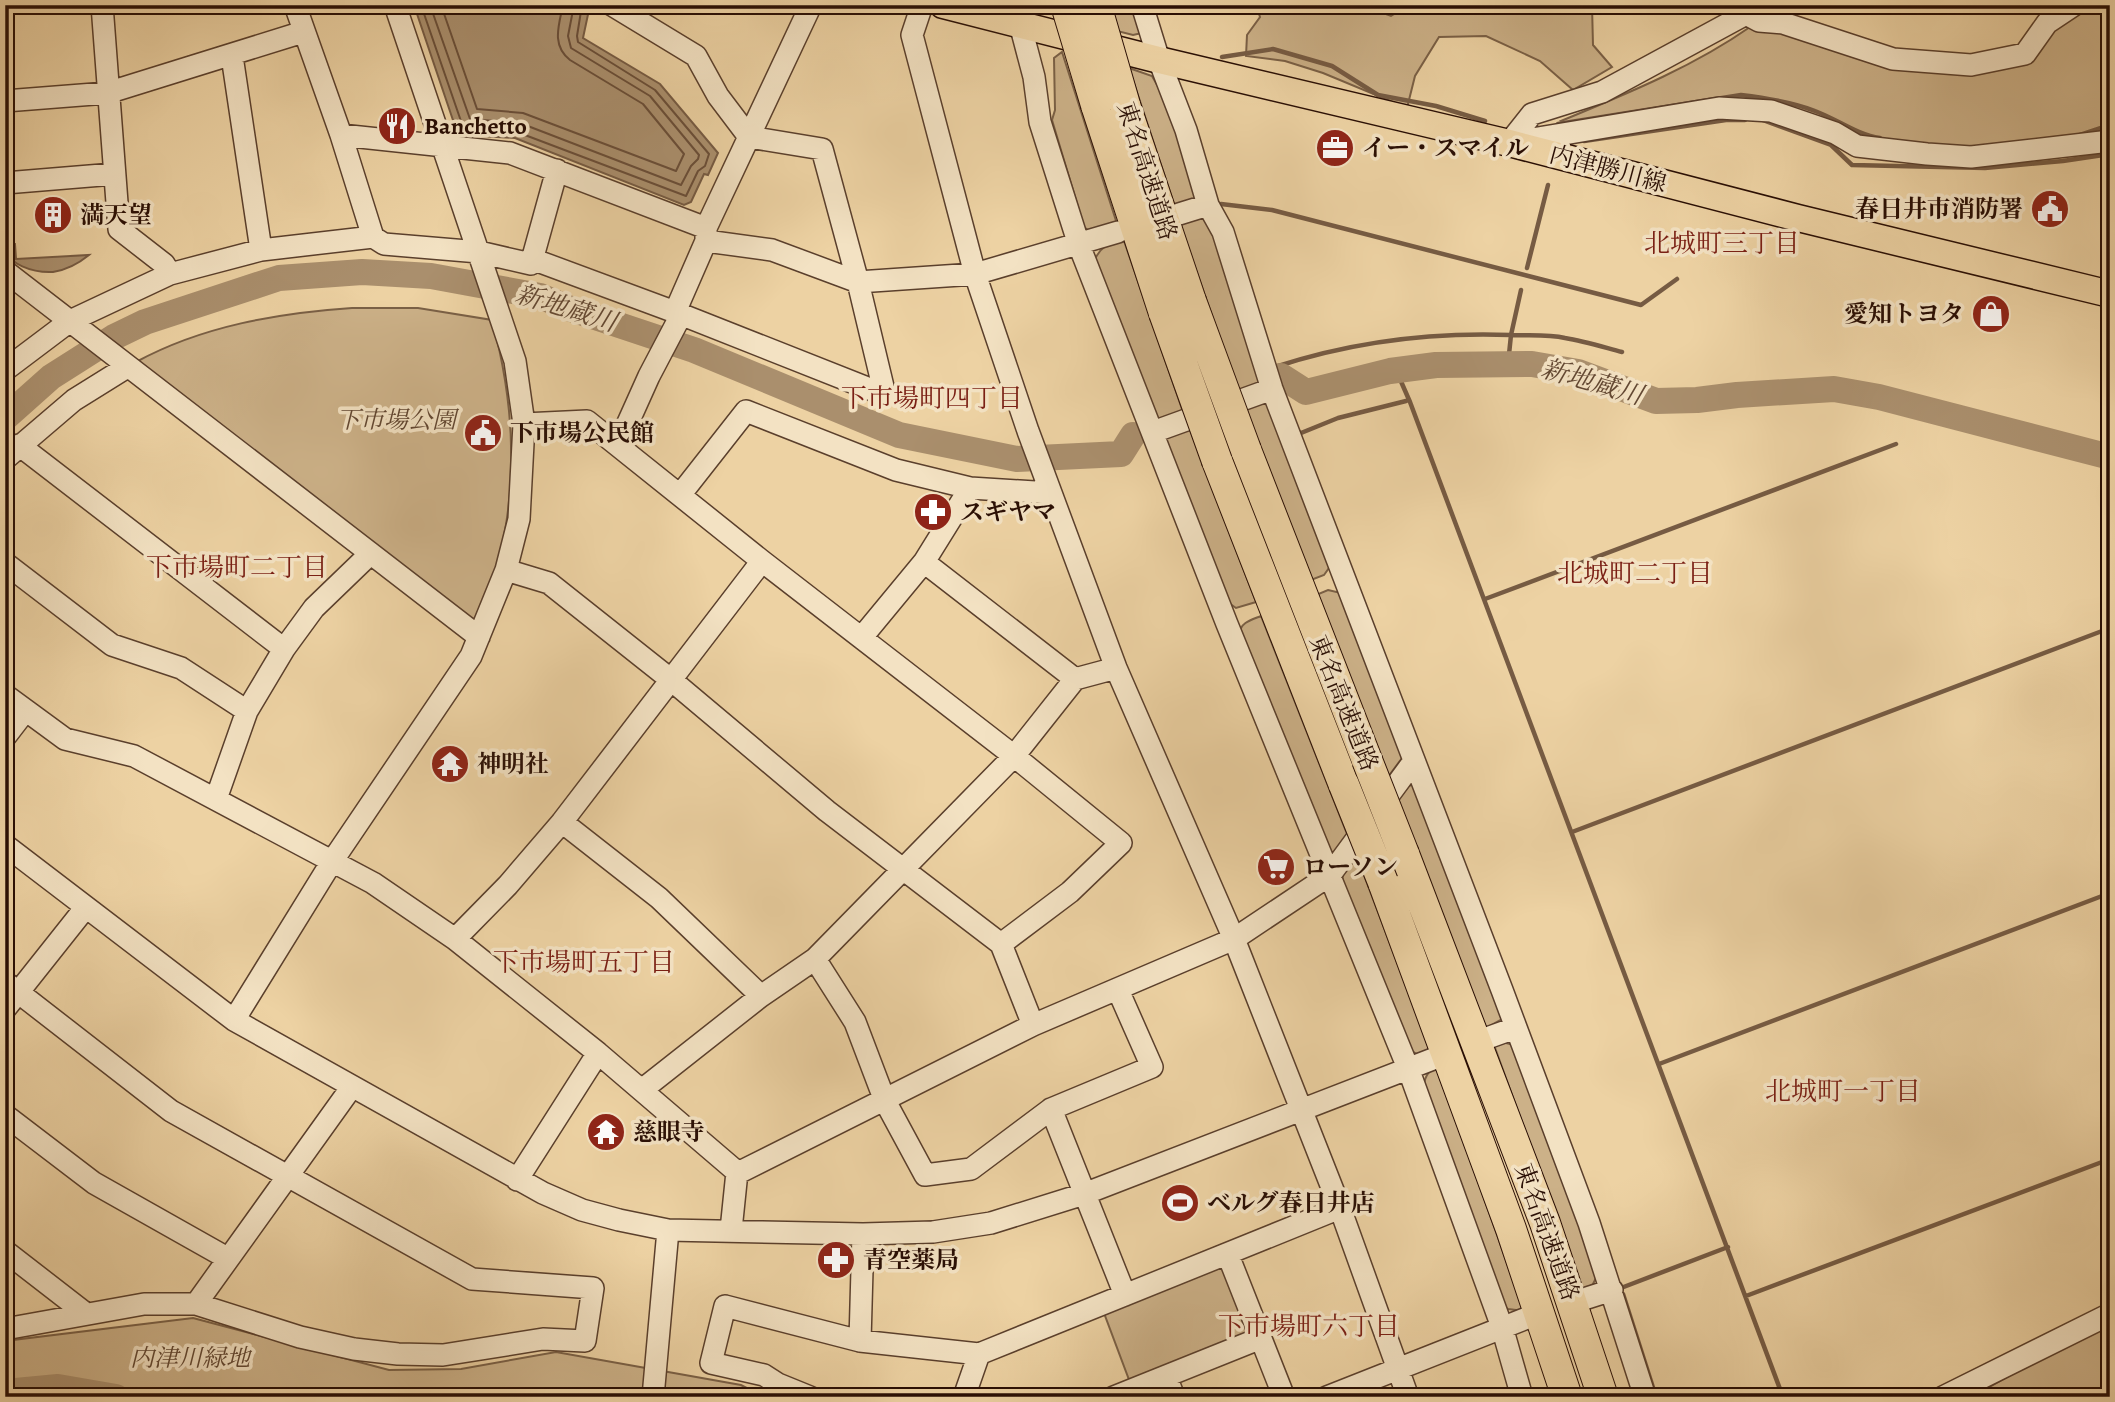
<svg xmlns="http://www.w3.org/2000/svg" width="2115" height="1402" font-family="Alegreya,'Noto Serif JP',serif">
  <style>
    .green { fill: #ccb188; stroke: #7a6046; stroke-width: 2 }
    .water { fill: #aa8f6d; stroke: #765b43; stroke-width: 2 }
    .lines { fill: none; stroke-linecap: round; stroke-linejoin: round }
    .shore { stroke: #6a4e38; stroke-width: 2 }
    .stream { stroke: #765b43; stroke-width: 4.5 }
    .river { stroke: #aa8f6d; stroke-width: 26 }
    .minor-casing { stroke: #5a3f2c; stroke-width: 24 }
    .major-casing { stroke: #290e04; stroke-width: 29 }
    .highway-casing { stroke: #290e04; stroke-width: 32 }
    .minor { stroke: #f3e2c3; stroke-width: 21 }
    .major { stroke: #edd2a3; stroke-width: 26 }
    .highway { stroke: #edd2a3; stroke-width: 30 }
    .highway-bridge-casing { stroke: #290e04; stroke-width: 32; stroke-linecap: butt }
    .highway-bridge { stroke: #edd2a3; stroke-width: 30 }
    .labels { text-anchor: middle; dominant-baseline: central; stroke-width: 7; stroke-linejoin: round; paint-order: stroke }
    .poi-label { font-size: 24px; font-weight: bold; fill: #290e04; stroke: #f3e2c3; text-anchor: start }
    .street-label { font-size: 24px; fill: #290e04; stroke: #f3e2c3 }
    .park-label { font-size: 24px; font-style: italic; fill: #624732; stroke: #f3e2c3 }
    .neighbourhood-label { font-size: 26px; fill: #7a1f14; stroke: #f3e2c3 }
    .water-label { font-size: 26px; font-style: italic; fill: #634833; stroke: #f3e2c3 }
  </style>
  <rect width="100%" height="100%" fill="#edd2a3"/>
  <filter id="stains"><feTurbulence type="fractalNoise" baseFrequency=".00286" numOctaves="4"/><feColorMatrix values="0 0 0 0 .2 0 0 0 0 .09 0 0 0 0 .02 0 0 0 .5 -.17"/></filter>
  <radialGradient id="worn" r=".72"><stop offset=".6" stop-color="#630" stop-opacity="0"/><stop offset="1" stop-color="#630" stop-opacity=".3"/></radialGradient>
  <path class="green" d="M1110 5H1134L1142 33 1133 35 1117 31Z
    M1256 5H1361L1391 16 1409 5H1592L1593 45 1612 67 1573 90 1540 61 1486 36 1439 37 1415 76 1407 108 1323 73 1285 61 1246 56 1247 35 1260 17Z
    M2086 5H2110V136L2013 148 1879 146 1801 112 1566 124 1561 121C1626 94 1693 67 1750 27L1971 73 2050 30Z
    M1062 52 1118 227 1089 231 1084 227 1052 120 1055 110 1054 58Z
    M1129 68 1152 76 1180 125 1200 187 1194 200 1176 210Z
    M1200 215 1213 224 1260 384 1239 392 1178 219Z
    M1123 238 1183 412 1162 419 1154 417 1094 261C1100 247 1110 242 1123 238Z
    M352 308H418L492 320C514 401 519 482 498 563 492 583 481 603 473 623L136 362C202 326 278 313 352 308Z
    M1267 397 1331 565 1324 575 1311 580 1244 406Z
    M1189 427 1256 602 1236 608 1229 603 1164 441 1169 433Z
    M1328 590 1341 593 1405 754 1388 777 1316 595Z
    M1261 616 1347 834 1334 854 1329 852 1239 634C1241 622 1251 620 1261 616Z
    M1413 784 1502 1019 1486 1028 1397 801 1409 786Z
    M1357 857 1430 1049 1417 1054 1410 1050 1342 887 1343 874Z
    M1502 1042 1510 1044 1520 1052 1598 1274 1593 1284 1583 1291 1494 1045Z
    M1437 1066 1524 1311 1508 1309 1499 1303 1423 1090C1424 1079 1427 1071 1437 1066Z
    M1219 1267 1224 1269 1252 1337 1131 1385 1104 1313Z
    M193 1318 389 1370 461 1369 556 1352 741 1385 764 1397H5V1341Z
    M2110 1319V1397H1972L2093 1328Z"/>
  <path class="water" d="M414 5H590L583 38 660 84 718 153 708 175 704 174 691 202 684 205 515 138 461 135 457 132Z
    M15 244 16 259 89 255C78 264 66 270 53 272 35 273 5 265 5 245Z"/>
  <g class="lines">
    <path class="shore" d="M421 5 463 127 517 132 686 196 698 171 705 166 709 154 655 90 578 42 577 36 582 5
      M430 5 470 119 520 123 681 185 691 166 698 159 699 155 650 96 571 48 568 36 574 5
      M441 5 477 109 523 113 676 171 684 154 643 104 570 60C551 45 559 25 563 5"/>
    <path class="stream" d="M1222 57 1273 49 1332 66 1378 95 1436 106 1485 121
      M1760 119 1831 145 1852 165 1985 168 2063 161 2110 154
      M1558 124 1741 95C1766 98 1792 102 1815 111 1837 119 1857 135 1880 138
      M2080 135 2101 128 2110 129
      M1584 141 1726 120H1745
      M1221 204 1272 210 1641 305 1677 279
      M1527 268 1548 185
      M1508 364 1511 335 1521 290
      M1396 370 1410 402 1783 1397
      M1276 371 1275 367C1351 342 1431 332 1511 335 1529 336 1548 334 1565 338 1584 341 1603 347 1622 352
      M1296 428 1297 432 1301 433 1338 418 1406 401
      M1485 599 1896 444
      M1572 832 2110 628
      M1659 1064 2110 893
      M1621 1288 1728 1247
      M1623 1294 1656 1397
      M1746 1296 2110 1159"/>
    <path class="river" d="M1281 376 1306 392 1390 371 1436 365 1532 364 1578 372 1656 401 1697 400 1737 395 1834 389 1879 397 2110 457
      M5 418 51 377 114 337 145 322 279 278 362 272 431 276 540 296 568 308 694 350 899 435 1017 459 1121 454 1133 435
      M5 1392 58 1387 116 1397"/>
    <defs>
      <path id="minor" d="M102 5 119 229 164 264 170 274
        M295 5 341 135 373 237 384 244 479 252 531 264 557 170
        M612 5 696 56 718 96 749 137 822 149 858 282 885 395
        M922 5 912 35 975 274 1028 431 1116 668 1234 939 1340 1208 1408 1397
        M1015 5 1034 77 1040 122 1079 245 1227 624 1408 1068 1502 1327 1522 1397
        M1142 5 1159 60 1186 130 1208 205 1223 232 1272 389 1502 990 1589 1223 1645 1397
        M1746 14 1759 21 1783 23 1893 59 1971 65 2025 54 2047 23 2074 5
        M232 56 261 250
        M5 101 107 93 303 32
        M341 135 510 153 706 228
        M1515 142 1719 108 1771 111 1835 133 1857 146 1927 154 1971 157 2110 141
        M1509 143 1532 114 1602 92 1746 14 1751 5
        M5 183 114 174
        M1179 214 1208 205
        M706 241 772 250 858 282 975 274 1118 232
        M532 259 675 312 885 395
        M5 271 479 637
        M675 312 706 241V228L811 5
        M5 370 70 321 170 274 261 250 373 237
        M524 424 587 421 762 561 1014 756 1121 843 1070 892 1001 944
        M1153 432 1272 389
        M19 445 284 649
        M618 445 649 376 681 315
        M5 459 74 400 127 367
        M680 495 746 411 896 470 970 488 1051 493
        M924 562 1075 679
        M5 563 112 645 181 668 247 711
        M506 570 549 583 670 679 827 811 1001 944 1033 1025
        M862 637 924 562 970 488
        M5 695 65 739 134 756 373 883 455 939 598 1053 737 1172H740L1033 1025 1234 939 1330 875 1414 761
        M5 737 25 711
        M216 799 247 711 284 649 314 608 370 554
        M562 822 659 898 761 996
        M5 845 234 1020 543 1193 582 1210 619 1220 668 1230 863 1234 933 1232 991 1223 1084 1194 1433 1059
        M455 939 508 885 562 822 762 561
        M815 959 855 1022 885 1101 925 1175 971 1169 1051 1109 1152 1067 1118 990
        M5 982 171 1111 472 1279 593 1288 585 1341 543 1339 443 1355 398 1354 354 1349 300 1337 196 1304H144L5 1329
        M5 1009 86 907
        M234 1020 331 863 471 656 506 570 519 519 524 424 515 361 395 5
        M1490 1037 1515 1028
        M643 1089 761 996 815 959 1014 756 1075 679 1116 668
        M1051 1109 1125 1295
        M5 1115 94 1183 227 1258
        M517 1180 598 1053
        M731 1230 737 1172
        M5 1251 85 1313
        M1228 1255 1284 1397
        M1587 1298 1612 1290
        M196 1304 351 1088
        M860 1341 863 1234
        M1166 1376 1174 1397
        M653 1397 668 1230
        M810 1397 778 1384 764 1375 711 1363 725 1306 860 1341 979 1354 1340 1208
        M964 1397 979 1354
        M1114 1397 1261 1338
        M1327 1397 1527 1318
        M1943 1397 2110 1314"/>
      <path id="major" d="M943 5 1159 60 1509 143 1798 218 2110 294"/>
      <path id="highway" d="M1096 105 1164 313
        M1125 105 1191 301
        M1246 450 1367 760
        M1217 461 1344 785
        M1404 854 1545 1223 1603 1397
        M1383 882 1511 1229 1567 1397"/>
    </defs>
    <use href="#minor" class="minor-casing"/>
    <use href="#major" class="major-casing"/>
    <use href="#highway" class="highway-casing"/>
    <use href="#minor" class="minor"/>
    <use href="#major" class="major"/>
    <use href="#highway" class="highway"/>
    <defs>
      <path id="highway-bridge" d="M1066 5 1096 105
        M1096 5 1125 105
        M1191 301 1246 450
        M1164 313 1217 461
        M1367 760 1404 854
        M1344 785 1383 882"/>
    </defs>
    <use href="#highway-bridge" class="highway-bridge-casing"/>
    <use href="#highway-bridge" class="highway-bridge"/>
  </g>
  <defs>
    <symbol id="restaurant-disc" viewBox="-11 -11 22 22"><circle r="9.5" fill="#8f2418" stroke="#f3e2c3"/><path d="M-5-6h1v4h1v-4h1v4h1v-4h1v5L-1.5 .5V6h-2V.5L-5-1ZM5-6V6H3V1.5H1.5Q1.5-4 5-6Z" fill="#fff"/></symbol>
    <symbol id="office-disc" viewBox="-11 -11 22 22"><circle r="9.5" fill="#8f2418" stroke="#f3e2c3"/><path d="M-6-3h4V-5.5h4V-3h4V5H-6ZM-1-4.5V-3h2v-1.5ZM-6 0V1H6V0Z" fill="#fff"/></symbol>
    <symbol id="civic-disc" viewBox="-11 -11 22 22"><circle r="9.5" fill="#8f2418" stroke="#f3e2c3"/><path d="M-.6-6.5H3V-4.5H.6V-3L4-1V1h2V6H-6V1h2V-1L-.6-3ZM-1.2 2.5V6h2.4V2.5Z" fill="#fff"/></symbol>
    <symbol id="building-disc" viewBox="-11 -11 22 22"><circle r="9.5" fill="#8f2418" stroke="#f3e2c3"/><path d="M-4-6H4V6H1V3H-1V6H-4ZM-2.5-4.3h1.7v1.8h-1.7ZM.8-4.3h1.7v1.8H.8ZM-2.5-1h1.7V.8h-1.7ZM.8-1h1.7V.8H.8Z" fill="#fff"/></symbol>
    <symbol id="shop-disc" viewBox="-11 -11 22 22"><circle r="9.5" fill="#8f2418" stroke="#f3e2c3"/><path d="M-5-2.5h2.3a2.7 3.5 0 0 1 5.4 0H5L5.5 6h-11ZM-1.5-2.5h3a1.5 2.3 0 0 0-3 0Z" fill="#fff"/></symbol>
    <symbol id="pharmacy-disc" viewBox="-11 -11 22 22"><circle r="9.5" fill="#8f2418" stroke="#f3e2c3"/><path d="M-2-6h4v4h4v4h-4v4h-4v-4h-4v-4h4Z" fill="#fff"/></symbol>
    <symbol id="temple-disc" viewBox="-11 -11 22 22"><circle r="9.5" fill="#8f2418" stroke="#f3e2c3"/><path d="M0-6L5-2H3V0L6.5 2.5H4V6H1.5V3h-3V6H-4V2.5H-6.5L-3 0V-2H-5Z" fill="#fff"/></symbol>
    <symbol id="supermarket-disc" viewBox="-11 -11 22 22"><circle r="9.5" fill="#8f2418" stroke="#f3e2c3"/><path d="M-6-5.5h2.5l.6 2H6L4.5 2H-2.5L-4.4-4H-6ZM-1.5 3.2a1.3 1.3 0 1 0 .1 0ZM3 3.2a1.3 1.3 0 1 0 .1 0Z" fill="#fff"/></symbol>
    <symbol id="stadium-disc" viewBox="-11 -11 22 22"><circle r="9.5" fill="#8f2418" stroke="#f3e2c3"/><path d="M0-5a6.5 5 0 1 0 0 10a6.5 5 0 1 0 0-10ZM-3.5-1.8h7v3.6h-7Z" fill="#fff"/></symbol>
  </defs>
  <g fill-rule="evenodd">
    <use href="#restaurant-disc" x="375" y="104" width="44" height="44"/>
    <use href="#office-disc" x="1313" y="126" width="44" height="44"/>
    <use href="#civic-disc" x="2028" y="187" width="44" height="44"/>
    <use href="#building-disc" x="31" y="193" width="44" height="44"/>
    <use href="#shop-disc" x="1969" y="292" width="44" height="44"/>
    <use href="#civic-disc" x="461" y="411" width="44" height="44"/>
    <use href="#pharmacy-disc" x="911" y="490" width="44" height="44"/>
    <use href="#temple-disc" x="428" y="742" width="44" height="44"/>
    <use href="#supermarket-disc" x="1254" y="845" width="44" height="44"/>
    <use href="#temple-disc" x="584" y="1110" width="44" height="44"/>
    <use href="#stadium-disc" x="1158" y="1181" width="44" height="44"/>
    <use href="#pharmacy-disc" x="814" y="1238" width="44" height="44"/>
  </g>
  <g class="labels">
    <g class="poi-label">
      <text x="424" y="126">Banchetto</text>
      <text x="1362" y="148">イー・スマイル</text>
      <text x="2023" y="209" text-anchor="end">春日井市消防署</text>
      <text x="80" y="215">満天望</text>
      <text x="1964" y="314" text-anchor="end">愛知トヨタ</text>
      <text x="510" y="433">下市場公民館</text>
      <text x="960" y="512">スギヤマ</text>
      <text x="477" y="764">神明社</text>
      <text x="1303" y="867">ローソン</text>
      <text x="633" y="1132">慈眼寺</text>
      <text x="1207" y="1203">ベルグ春日井店</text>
      <text x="863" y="1260">青空薬局</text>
    </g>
    <g class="street-label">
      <text transform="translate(1608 169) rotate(15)">内津勝川線</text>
      <text transform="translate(1147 171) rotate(72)">東名高速道路</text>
      <text transform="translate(1344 703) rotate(68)">東名高速道路</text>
      <text transform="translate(1547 1232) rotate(70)">東名高速道路</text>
    </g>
    <g class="park-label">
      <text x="396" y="420">下市場公園</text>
      <text x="190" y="1358">内津川緑地</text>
    </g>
    <g class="neighbourhood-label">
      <text x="1722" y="243">北城町三丁目</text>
      <text x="932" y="398">下市場町四丁目</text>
      <text x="237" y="567">下市場町二丁目</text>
      <text x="1635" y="573">北城町二丁目</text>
      <text x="584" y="962">下市場町五丁目</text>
      <text x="1843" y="1091">北城町一丁目</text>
      <text x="1309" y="1326">下市場町六丁目</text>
    </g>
    <g class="water-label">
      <text transform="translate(566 308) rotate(17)">新地蔵川</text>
      <text transform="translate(1592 382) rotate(16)">新地蔵川</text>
    </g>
  </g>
  <rect width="2115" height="1402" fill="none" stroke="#edd2a3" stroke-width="28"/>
  <rect x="7" y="7" width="2101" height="1388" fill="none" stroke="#290e04" stroke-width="3.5"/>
  <rect x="14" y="14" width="2087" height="1374" fill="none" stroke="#290e04" stroke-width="2"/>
  <rect width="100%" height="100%" filter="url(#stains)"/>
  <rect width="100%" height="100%" fill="url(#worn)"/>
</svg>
